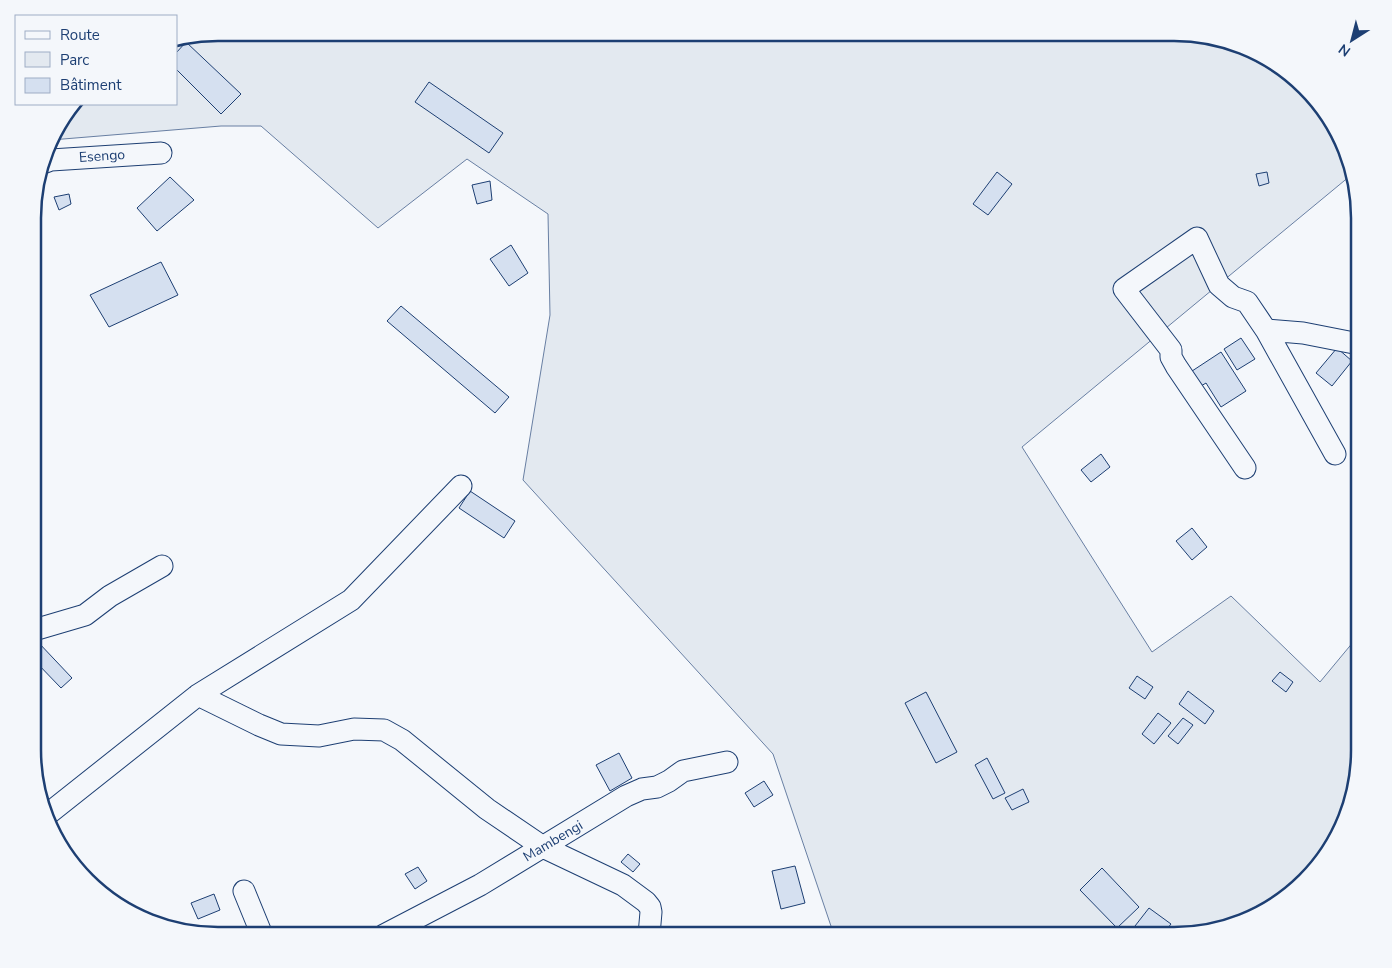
<svg xmlns="http://www.w3.org/2000/svg" width="1392" height="968" font-family="'Nunito Sans',sans-serif">
  <style>
    .green { fill: #e3e9f0; stroke: #687fa3 }
    .building { fill: #d5e0f0; stroke: #1d3f73 }
    .lines { fill: none; stroke-linecap: round; stroke-linejoin: round }
    .street-casing { stroke: #1d3f73; stroke-width: 23 }
    .street { stroke: #f4f7fb; stroke-width: 21 }
    .labels { text-anchor: middle; dominant-baseline: central; stroke-width: 4; stroke-linejoin: round; paint-order: stroke }
    .street-label { font-size: 14px; fill: #1d3f73; stroke: #f4f7fb }
    .rim { fill: none; stroke: #1d3f73; stroke-width: 2.5 }
  </style>
  <rect width="100%" height="100%" fill="#f4f7fb"/>
  <path class="green" d="M218 33H1186L1234 42 1287 71 1335 126 1350 176 1022 447 1152 652 1231 596 1320 682 1359 635V762L1350 810 1321 863 1256 916 1174 935H834L773 754 523 480 550 315 548 214 467 159 378 228 261 126H221L51 140 52 136 76 104H176V41Z"/>
  <path class="building" d="M186 42 241 94 221 114 176 69V53Z
    M429 82 503 133 489 153 415 102Z
    M997 172 1012 184 988 215 973 204Z
    M1267 172 1269 183 1259 186 1256 174Z
    M170 177 194 200 157 231 137 208Z
    M490 181 492 200 477 204 472 185Z
    M69 194 71 204 59 210 54 197Z
    M511 245 528 273 509 286 490 259Z
    M161 262 178 295 109 327 90 295Z
    M401 306 509 397 495 413 387 321Z
    M1241 338 1255 359 1237 370 1224 349Z
    M1337 348 1352 361 1332 386 1316 373Z
    M1221 352 1246 391 1221 407 1206 383 1196 389 1186 375Z
    M1101 454 1110 467 1091 482 1081 470Z
    M470 491 515 521 504 538 459 508Z
    M1192 528 1207 547 1192 560 1176 541Z
    M37 641 72 678 61 688 34 660V643Z
    M1280 672 1293 682 1286 692 1272 681Z
    M1137 676 1153 687 1145 699 1129 688Z
    M1188 691 1214 711 1205 724 1179 704Z
    M926 692 957 752 936 763 905 703Z
    M1158 713 1171 723 1154 744 1142 734Z
    M1183 718 1193 725 1178 744 1168 736Z
    M619 753 632 778 610 791 596 765Z
    M987 758 1005 793 993 799 975 765Z
    M764 781 773 795 754 807 745 793Z
    M1023 789 1029 802 1012 810 1005 798Z
    M628 854 640 864 633 872 621 862Z
    M795 866 805 903 781 909 772 871Z
    M418 867 427 881 415 889 405 874Z
    M1102 868 1139 907 1117 928 1080 890Z
    M214 894 220 910 198 919 191 903Z
    M1149 908 1171 924 1162 935H1128Z"/>
  <g class="lines">
    <defs>
      <path id="street" d="M43 163 51 160 161 153
        M1266 330 1303 333 1359 344
        M1245 468 1176 366 1171 357V350L1124 289 1197 238 1219 285 1233 297 1247 302 1266 330 1335 454
        M34 630 85 615 110 596 162 566
        M198 695 259 725 281 734 319 736 354 729 384 730 402 740 487 809 543 847 623 885 646 902 650 907 651 912 649 935
        M48 814 198 695 351 600 461 486
        M244 891 262 935
        M384 935 480 885 626 796 642 789 657 787 669 781 683 771 727 762"/>
    </defs>
    <use href="#street" class="street-casing"/>
    <use href="#street" class="street"/>
  </g>
  <g class="labels">
    <g class="street-label">
      <text transform="translate(102 156) rotate(-4)">Esengo</text>
      <text transform="translate(553 841) rotate(-31)">Mambengi</text>
    </g>
  </g>
  <path d="M0 0H1392V968H0ZM218 41H1174A177 177 0 0 1 1351 218V750A177 177 0 0 1 1174 927H218A177 177 0 0 1 41 750V218A177 177 0 0 1 218 41Z" fill="#f4f7fb" fill-rule="evenodd"/>
  <path class="rim" d="M218 41H1174A177 177 0 0 1 1351 218V750A177 177 0 0 1 1174 927H218A177 177 0 0 1 41 750V218A177 177 0 0 1 218 41Z"/>
  <rect x="15" y="15" width="162" height="90" fill="#f4f7fb" stroke="#9eadc5"/>
  <rect x="25" y="31" width="25" height="8" fill="#f4f7fb" stroke="#9eadc5"/>
  <text x="60" y="40" font-size="15" fill="#1d3f73">Route</text>
  <rect x="25" y="52" width="25" height="15" fill="#e3e9f0" stroke="#9eadc5"/>
  <text x="60" y="65" font-size="15" fill="#1d3f73">Parc</text>
  <rect x="25" y="78" width="25" height="15" fill="#d5e0f0" stroke="#9eadc5"/>
  <text x="60" y="90" font-size="15" fill="#1d3f73">Bâtiment</text>
  <g transform="translate(1352 40) rotate(216)" stroke="#f4f7fb" stroke-width="4" paint-order="stroke">
  <path d="M0-4L9 19L0 12L-9 19Z" fill="#1d3f73"/>
  <text y="-8" font-size="14" font-weight="bold" text-anchor="middle" fill="#1d3f73">N</text>
  </g>
</svg>
